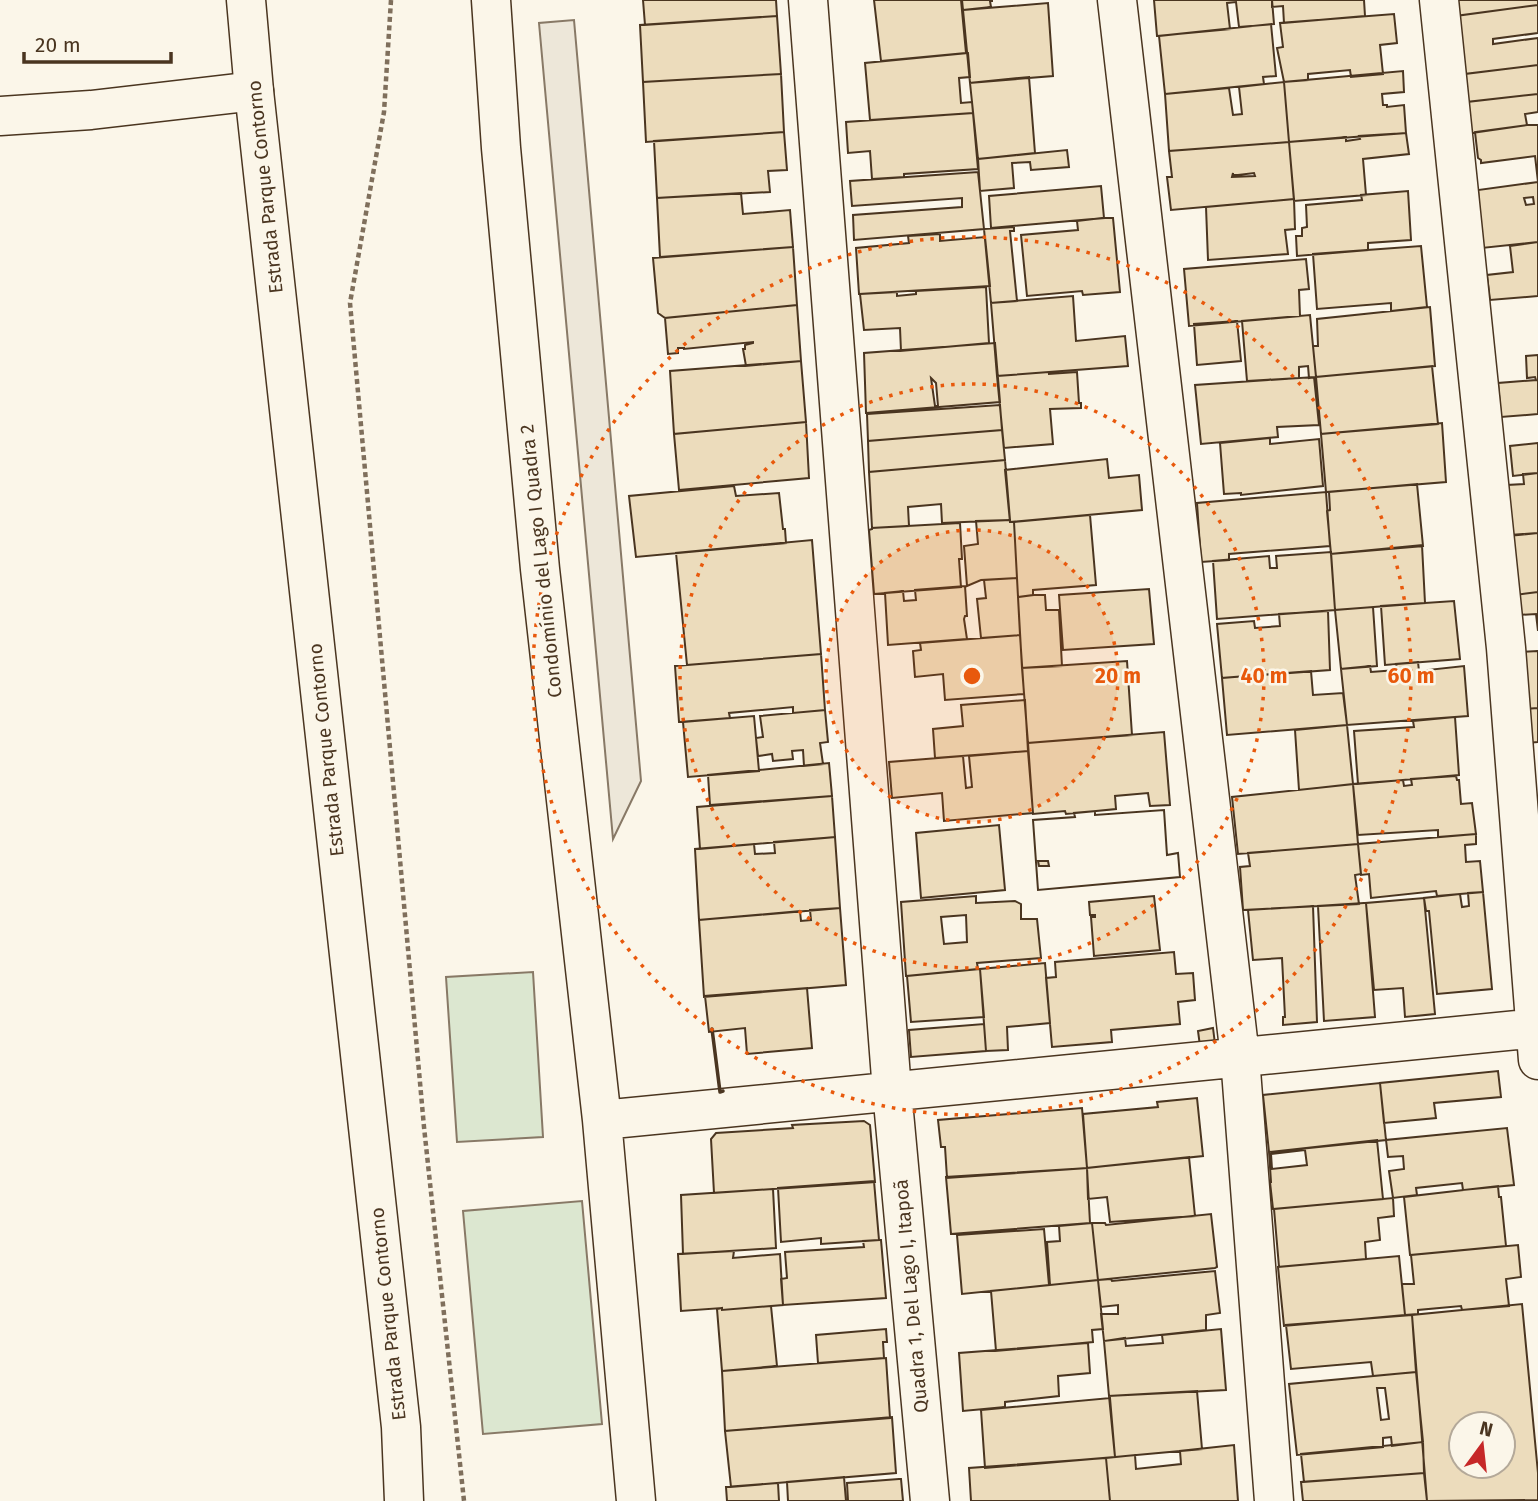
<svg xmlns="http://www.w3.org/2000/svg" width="1538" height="1501" font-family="'Fira Sans',sans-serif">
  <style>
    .green { fill: #dce7d0; stroke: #887966; stroke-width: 2 }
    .parking { fill: #ede7d9; stroke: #887966; stroke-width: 2 }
    .building { fill: #ecdcbc; stroke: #4a3520; stroke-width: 2; fill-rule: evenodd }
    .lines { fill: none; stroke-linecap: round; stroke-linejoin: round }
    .minor-casing { stroke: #4a3520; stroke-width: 41 }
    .primary-casing { stroke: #4a3520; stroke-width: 41 }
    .path { stroke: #7f6f5c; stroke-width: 4.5; stroke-dasharray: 5 3.5; stroke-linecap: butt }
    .minor { stroke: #fbf6e9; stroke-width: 38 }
    .primary { stroke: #fbf6e9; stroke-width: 38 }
    .wall { stroke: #4a3520; stroke-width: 3.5 }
    .ring { fill: none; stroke: #e8590c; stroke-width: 3.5; stroke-dasharray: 3.5 7 }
    .labels { text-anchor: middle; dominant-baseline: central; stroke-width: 5; stroke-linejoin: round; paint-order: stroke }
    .street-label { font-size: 19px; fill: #4a3520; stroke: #fbf6e9 }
    .centre { fill: #e8590c; stroke: #fbf6e9; stroke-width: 3.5 }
    .ring-label { font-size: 21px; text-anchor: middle; font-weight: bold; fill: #e8590c; stroke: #fbf6e9; stroke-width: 5; stroke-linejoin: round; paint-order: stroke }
  </style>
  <rect width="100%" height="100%" fill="#fbf6e9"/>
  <path class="green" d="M533 972 543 1137 457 1142 446 977Z
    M582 1201 602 1424 483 1434 463 1211Z"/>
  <path class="parking" d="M574 20 641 781 613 839 539 23Z"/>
  <path class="building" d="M643 0H776L777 16 645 25Z
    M874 0H961L966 53 881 61Z
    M962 0H992V1H990L991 7 963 10Z
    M1154 0H1272L1274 24 1239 27 1236 2 1227 3 1230 29 1157 36Z
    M1272 0H1364L1365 16 1284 23 1283 6 1272 7Z
    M1454 0H1538V5L1455 16Z
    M1048 3 1053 76 970 83 963 10Z
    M1538 5V33L1493 39V44L1538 38V65L1465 74 1455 16Z
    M1394 14 1397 43 1380 45 1383 74 1351 77 1350 70 1308 74V80L1284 82 1277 48 1283 47 1280 23Z
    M777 16 781 74 643 82 640 25Z
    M1271 24 1276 76 1263 77 1264 84 1165 94 1159 36Z
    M968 53 970 77 959 78 961 103 972 102 973 113 870 120 865 63Z
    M1538 65V94L1467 102 1465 74Z
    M1403 71 1404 92 1382 94 1383 105H1387V107L1404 105 1406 133 1289 142 1284 82Z
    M781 74 784 132 646 142 643 82Z
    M1029 77 1035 153 978 159 970 83Z
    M1284 82 1289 142 1169 151 1165 94 1229 88 1233 115 1242 114 1239 87Z
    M1538 94V112L1525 114 1527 125 1471 133 1467 102Z
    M973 113 978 169 904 174V177L872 179 870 151 848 153 846 122Z
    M1527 125H1538V182L1535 156 1481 163V160L1478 158 1475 132Z
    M784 132 787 170 768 171 770 192 657 198 654 141Z
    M1406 133 1409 154 1363 159 1366 195 1294 201 1289 142 1346 137V141L1360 139 1359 136Z
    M1289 142 1294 199 1171 210 1167 177H1172L1169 151ZM1233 173V175H1238L1254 173 1255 176 1232 177Z
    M1067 150 1069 167 1031 170 1030 162 1012 163 1014 188 980 191 978 159Z
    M978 172 984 229 854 240 853 215 962 207V198L852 206 850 181Z
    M1538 182V242L1482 248 1478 190ZM1533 197 1534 204 1526 205 1524 198Z
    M1101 186 1104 218 991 228 989 196Z
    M1408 191 1411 240 1368 243V250L1297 256 1296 236H1302V228L1307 227 1306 205 1362 200 1361 195Z
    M741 193 743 214 790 210 793 247 660 257 657 198Z
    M1294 199 1295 229 1285 230 1288 254 1208 260 1206 207Z
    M1102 218H1113L1120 292 1083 295 1082 291 1027 296 1021 235 1078 230 1077 221Z
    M1014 227V231H1010L1017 301 991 303 984 229Z
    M940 234V241L985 237 990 286 859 294 856 248 909 243 908 236Z
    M1538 242V296L1490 300 1487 275 1513 272 1510 246Z
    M1421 246 1427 307 1391 311V303L1317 309 1313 254Z
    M793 247 797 305 665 318 658 313 653 258Z
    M1306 259 1309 289 1299 290 1300 316 1189 326 1184 269Z
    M986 287 989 343 901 351 900 328 864 330 860 294 897 292V296L916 294V291Z
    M1073 296 1076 341 1125 336 1128 366 997 376 991 303Z
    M797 305 801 361 746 366 743 349H745V345L753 343V342L684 349V348H678V353L668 354 665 318Z
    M1430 307 1435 366 1316 377 1313 346H1318L1317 319Z
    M1310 315 1316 377 1309 378 1308 366 1299 367V378L1247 381 1242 321Z
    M1237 321 1241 361 1197 365 1194 324Z
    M995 343 1000 402 866 413 864 353ZM931 378 936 383 938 406H935Z
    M1538 355V414L1501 417 1498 383 1536 380 1535 377 1527 378 1526 356Z
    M801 361 806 422 674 434 670 371Z
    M1432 366 1438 424 1321 434 1316 377Z
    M1049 372V374L1077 372 1079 403H1081V408L1050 409 1053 444 1004 448 997 376Z
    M1314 377 1319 425 1277 427 1278 437 1201 444 1195 385Z
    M1000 405 1002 430 868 441 867 414Z
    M806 422 809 478 679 490 674 434Z
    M1442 423 1446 482 1326 492 1321 434Z
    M1002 430 1005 460 869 472 868 441Z
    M1270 438V444L1319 439 1323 486 1241 495V493L1224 494 1220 443Z
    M1538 443V473L1513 476 1510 446Z
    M1107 459 1109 478 1139 475 1142 510 1010 522 1005 470Z
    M1005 460 1010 520 942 523 941 504 908 507 909 526 872 528 869 472Z
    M1538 473V533L1510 535 1507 485 1524 484 1523 474Z
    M1417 484 1423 546 1331 554 1327 511 1330 510 1329 492Z
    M734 486 736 496 779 493 783 529H785L786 543 636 557 629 496Z
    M1326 492 1330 546 1229 554V560L1201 562 1197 503Z
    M1090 515 1096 585 1033 590V595L1018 597 1014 522Z
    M1010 520V522H1014L1017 578 981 580 967 586 964 546 978 544 976 521Z
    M960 523 962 559H959L961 587 874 594 869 530 872 529V528Z
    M1538 533V592L1515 595 1508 536Z
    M812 540 821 654 687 665 676 553Z
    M1422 545 1425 603 1335 610 1331 554Z
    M1331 552 1335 610 1217 619 1213 561 1269 556 1270 568H1277L1276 556Z
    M1017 578 1020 635 981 638 977 599 986 598 984 580Z
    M965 586 967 616H965L964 619 967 639 888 645 885 593 903 591 904 601 916 600 915 590Z
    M1149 589 1154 644 1063 650 1059 595Z
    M1538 592V631L1536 614 1517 615 1515 595Z
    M1033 595H1045L1046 610H1059L1062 666 1022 668 1018 597Z
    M1454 601 1460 659 1385 665 1381 606Z
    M1373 607 1377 666 1341 669 1335 610Z
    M1328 611 1330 670 1222 678 1217 624 1254 621 1255 628 1280 626 1279 614Z
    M1020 635 1024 694 945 700 943 674 915 677 913 651 921 650 920 643Z
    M1538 651V708L1524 709 1518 652Z
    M821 654 825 710 793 713V707L729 713 730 718 679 722 675 666Z
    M1127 661 1132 735 1028 743 1022 668Z
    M1418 662 1419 671 1464 666 1468 716 1347 725 1341 669 1370 666 1371 672 1397 670 1396 664Z
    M1311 671 1313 695 1343 693 1347 725 1227 735 1222 678Z
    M1025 700 1028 751 935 758 933 729 963 726 961 705Z
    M1538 708V742L1527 743 1524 709Z
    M825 710 828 742 820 743 823 764 804 766 803 750 792 751 793 759 773 761 772 754 758 756 756 738 763 737 760 716Z
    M754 716 759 771 688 777 683 722Z
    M1455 717 1459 775 1358 784 1354 731 1414 727 1413 721Z
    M1347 725 1353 784 1299 790 1295 730Z
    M1164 732 1170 805 1150 806 1148 793 1115 796 1116 809 1066 814 1065 811 1033 814 1028 743Z
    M1028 751 1033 813 944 821 942 793 892 798 889 762 963 756 966 788 972 787 969 756Z
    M829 763 832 796 710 805 708 775Z
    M1456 776 1457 780H1459L1461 804 1472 803 1476 834 1438 837V830L1358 835 1353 784 1403 780 1404 786 1412 785 1411 779Z
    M1353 784 1358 844 1238 854 1232 797Z
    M832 796 835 837 700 849 697 807Z
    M1164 810 1167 855 1178 853 1180 877 1038 890 1033 820 1075 817 1074 813 1095 811V815ZM1038 861H1048L1049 866H1039Z
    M1164 810 1167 855 1178 853 1180 877 1038 890 1033 820 1075 817 1074 813 1095 811V815Z
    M999 825 1005 890 921 898 916 833Z
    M1476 834V844L1465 845 1466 862 1480 861 1483 892 1437 896 1436 891 1371 898 1369 874 1361 875 1358 844Z
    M835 837 840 908 699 920 695 849 754 844 755 854 775 853 774 842Z
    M1358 844 1361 874 1355 875 1359 904 1243 910 1240 867 1250 866 1248 853Z
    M1483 892 1492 989 1437 994 1429 911H1426L1424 898 1460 894 1462 907 1469 906 1468 893Z
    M976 896V903L1015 901 1021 904V919H1037L1041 958 977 963 978 969 906 976 901 902ZM966 915 967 942 944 944 941 917Z
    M1154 896 1160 950 1094 956 1091 917H1095V915H1090L1089 902Z
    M1424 898 1435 1014 1405 1017 1403 988 1374 990 1366 903Z
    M1364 903H1366L1375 1017 1324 1021 1318 906Z
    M1313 906 1317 1022 1283 1025V1017H1285L1282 958 1253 960 1248 910Z
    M840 908 846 985 704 997 699 920 800 911 801 921 811 920 810 910Z
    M1174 952 1176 974 1193 973 1195 1000 1178 1002 1180 1024 1111 1030 1112 1042 1052 1047 1046 978 1056 977 1055 962Z
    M1045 963 1050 1023 1007 1027 1008 1050 986 1051 980 969Z
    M980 969 984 1017 911 1022 907 976Z
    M807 988 812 1048 747 1054 745 1028 709 1032 705 996Z
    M984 1024 986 1051 911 1057 909 1030Z
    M1213 1028 1215 1044 1200 1046 1198 1031Z
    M1498 1071 1501 1097 1434 1103 1436 1118 1384 1123 1380 1083Z
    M1380 1083 1386 1140 1269 1152 1263 1095Z
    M1197 1098 1203 1156 1087 1168 1083 1114 1158 1107 1157 1102Z
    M1082 1108 1087 1168 947 1178 945 1147H941L938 1120Z
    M864 1121 870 1125 875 1182 714 1193 711 1139 716 1133 793 1128 792 1125Z
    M1507 1128 1514 1185 1463 1190 1462 1183 1416 1188 1417 1195 1393 1198 1389 1171 1404 1169 1403 1156 1388 1157 1386 1140Z
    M1377 1140 1383 1199 1273 1209 1270 1182H1271L1269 1152ZM1305 1150 1307 1165 1272 1169 1271 1154Z
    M1189 1157 1195 1216 1110 1222 1107 1197 1088 1199 1087 1168Z
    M1087 1168 1090 1223 951 1234 946 1177Z
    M874 1181 879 1240 821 1244V1238L781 1242 778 1188Z
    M1498 1186 1499 1197H1501L1506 1246 1410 1255 1404 1197Z
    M773 1189 776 1248 683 1254 681 1195Z
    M1393 1198 1394 1216 1378 1218 1380 1240 1365 1242 1366 1259 1279 1267 1274 1209Z
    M1211 1214 1217 1267 1215 1268 1098 1280 1092 1223H1105L1106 1225Z
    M1092 1223 1098 1280 1050 1285 1047 1242 1060 1241 1059 1226Z
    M1044 1229 1049 1285 962 1294 957 1235Z
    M879 1240H881L886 1298 783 1305 781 1279 787 1278 785 1252 864 1247 863 1241Z
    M1518 1245 1521 1277 1506 1279 1509 1306 1462 1310 1461 1306 1418 1310V1314L1405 1315 1402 1284H1414L1411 1255Z
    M734 1251 733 1258 780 1254 783 1305 722 1310V1308L681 1311 678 1254Z
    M1399 1256 1405 1315 1284 1326 1278 1267Z
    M1215 1271 1220 1313 1206 1315V1330L1104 1341 1101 1314H1118V1305L1101 1307 1098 1280 1111 1279 1112 1281Z
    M1098 1280 1103 1329 1092 1330 1093 1342 996 1351 991 1291Z
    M1522 1304 1538 1473V1500L1427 1501 1412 1315ZM1461 1424H1503V1466H1461Z
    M771 1306 777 1366 722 1371 717 1309 722 1308V1310Z
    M1412 1315 1416 1372 1373 1376 1371 1362 1291 1369 1286 1325Z
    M886 1329 887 1342H883L884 1358 818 1363 816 1335Z
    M1221 1329 1226 1390 1109 1396 1104 1341 1125 1338 1126 1346 1163 1343 1162 1335Z
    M1088 1343 1090 1373 1058 1376 1059 1396 1005 1402V1407L963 1411 959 1353Z
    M886 1358 890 1418 725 1431 722 1371Z
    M1416 1372 1423 1442 1392 1446 1391 1437 1383 1438V1447L1297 1455 1289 1384ZM1377 1388H1385L1389 1419 1381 1420Z
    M1197 1391 1202 1449 1115 1457 1109 1396Z
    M1110 1398 1115 1457 985 1468 981 1410Z
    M892 1417 896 1473 731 1487 725 1431Z
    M1423 1442 1424 1473 1304 1482 1301 1454Z
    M1234 1445 1238 1501H1110L1106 1458 1135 1455 1136 1469 1181 1464 1180 1451Z
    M1106 1458 1110 1501H971L969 1468Z
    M1424 1473 1427 1501H1303L1301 1482Z
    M844 1477 846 1501H788L787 1482Z
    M899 1479H901L903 1501H848L847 1483Z
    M778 1483 779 1501H727L726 1487Z"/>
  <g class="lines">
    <defs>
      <path id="minor" d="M491 0 501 148 540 569 602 1120 636 1501
        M808 0 892 1091 930 1501
        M1117 0 1240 1057 1274 1501
        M1439 0 1506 648 1538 1060
        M0 116 91 110 254 91
        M602 1120 1538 1028"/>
      <path id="primary" d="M246 0 254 91 401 1427 404 1501"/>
    </defs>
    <use href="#minor" class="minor-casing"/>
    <use href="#primary" class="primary-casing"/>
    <path class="path" d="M391 0 384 112 350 303 424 1127 464 1501"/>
    <use href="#minor" class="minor"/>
    <use href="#primary" class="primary"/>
    <path class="wall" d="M712 1029 720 1092 723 1091"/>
  </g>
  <circle cx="972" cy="676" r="146" fill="#e8590c" fill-opacity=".12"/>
  <g class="ring">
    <circle cx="972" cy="676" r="146"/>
    <circle cx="972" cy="676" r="292"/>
    <circle cx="972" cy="676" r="439"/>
  </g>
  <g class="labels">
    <g class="street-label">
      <text transform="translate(265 187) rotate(-96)">Estrada Parque Contorno</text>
      <text transform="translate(541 561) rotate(-96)">Condomínio del Lago I Quadra 2</text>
      <text transform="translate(326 750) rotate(-96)">Estrada Parque Contorno</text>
      <text transform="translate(911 1296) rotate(-95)">Quadra 1, Del Lago I, Itapoã</text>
      <text transform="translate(388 1314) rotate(-96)">Estrada Parque Contorno</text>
    </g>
  </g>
  <circle cx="972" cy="676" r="10" class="centre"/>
  <g class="ring-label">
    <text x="1118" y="683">20 m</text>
    <text x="1264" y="683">40 m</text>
    <text x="1411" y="683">60 m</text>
  </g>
  <g transform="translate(1482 1445) rotate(15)"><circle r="33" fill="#fbf6e9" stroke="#b4a999" stroke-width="2"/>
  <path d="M0-5L12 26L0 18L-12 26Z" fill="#c62828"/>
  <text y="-10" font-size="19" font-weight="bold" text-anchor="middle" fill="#4a3520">N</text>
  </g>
  <path d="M24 52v10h147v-10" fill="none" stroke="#4a3520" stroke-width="3.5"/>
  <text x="35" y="52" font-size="21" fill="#4a3520" stroke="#fbf6e9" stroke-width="5" paint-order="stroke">20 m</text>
</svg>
